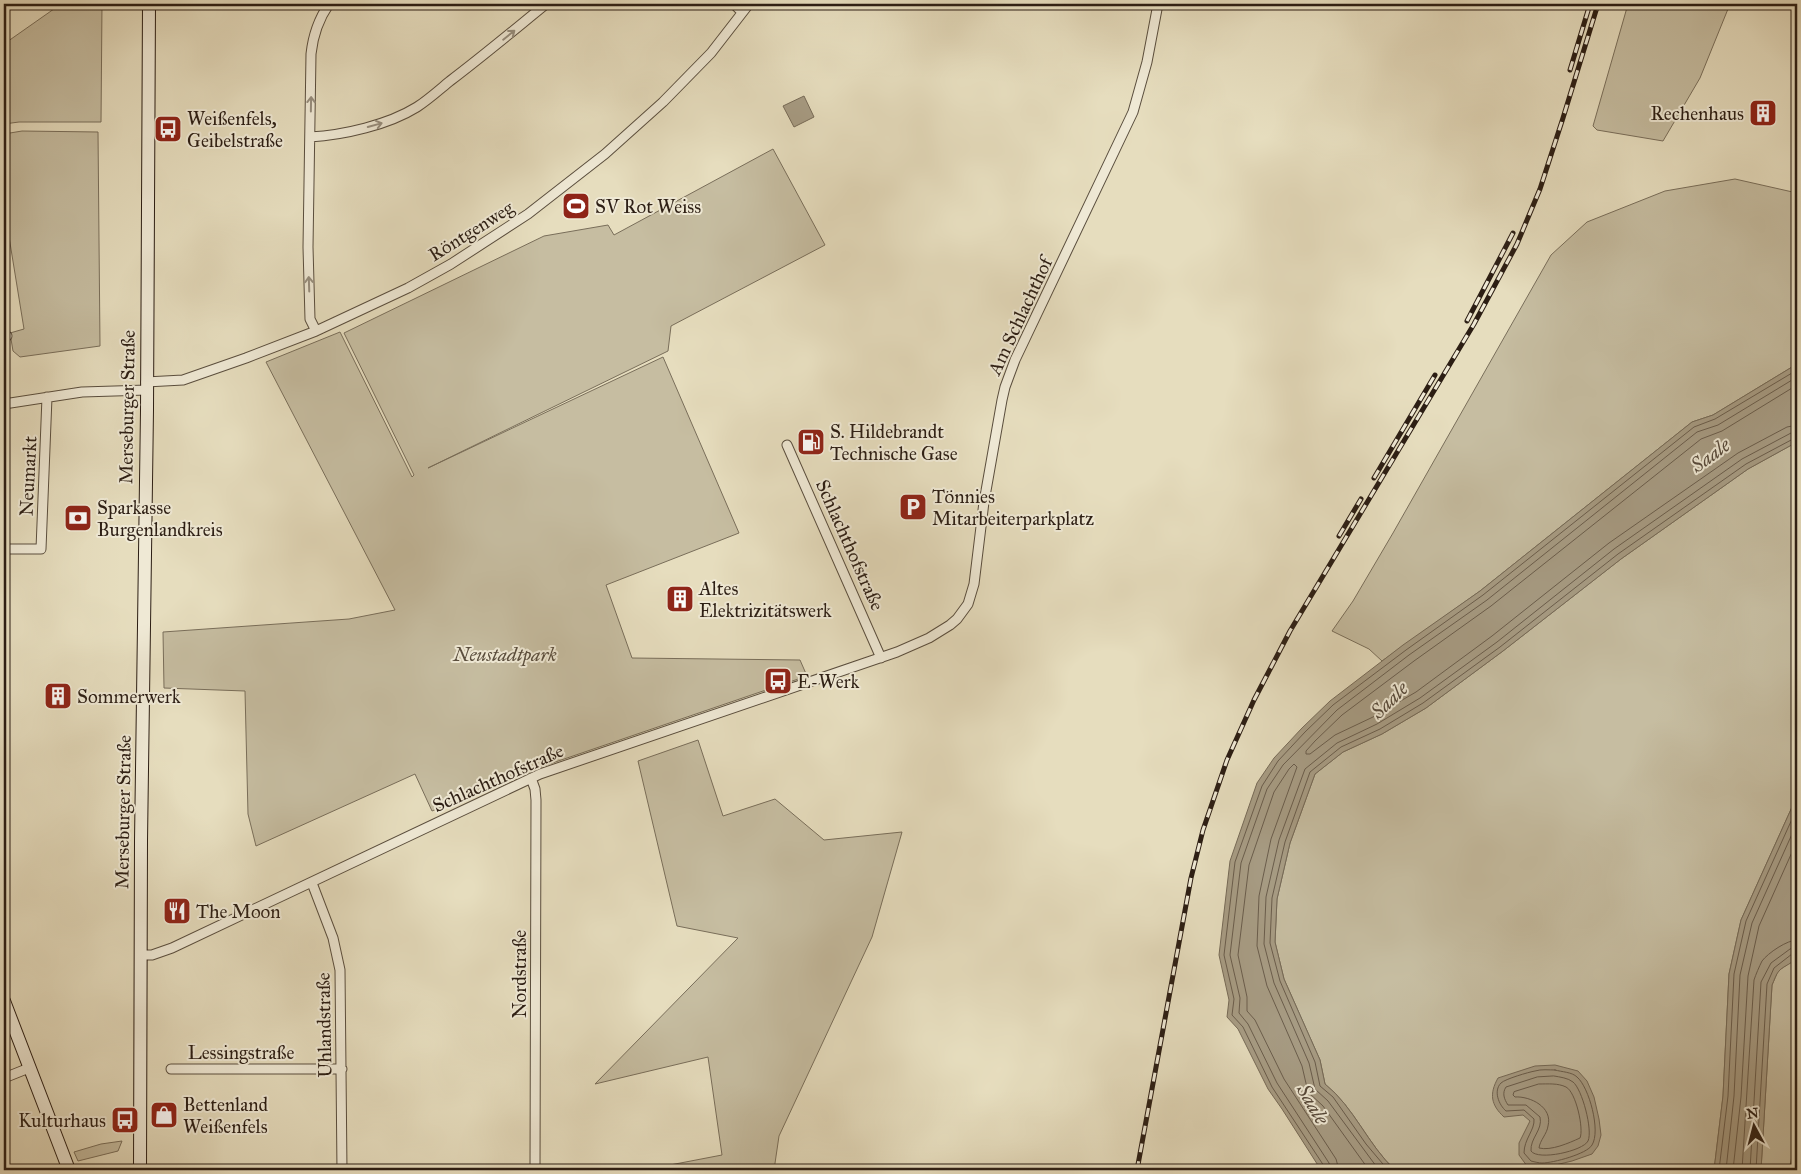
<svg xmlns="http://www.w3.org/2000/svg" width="1801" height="1174" font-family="'IM FELL Great Primer',serif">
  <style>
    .green { fill: #c6bda1; stroke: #796e5a }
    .water { fill: #a79c84; stroke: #766a57 }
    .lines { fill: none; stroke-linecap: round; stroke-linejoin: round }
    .shore { stroke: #6a5d4c; stroke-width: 1 }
    .street-casing { stroke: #5a4e3e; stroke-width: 11 }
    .secondary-casing { stroke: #2c1e14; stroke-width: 14 }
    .street { stroke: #efe9d5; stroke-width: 9 }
    .secondary { stroke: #efe9d5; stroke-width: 12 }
    .rail-casing { stroke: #2c1e14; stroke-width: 5 }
    .rail { stroke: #efe9d5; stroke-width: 3; stroke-dasharray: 9; stroke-linecap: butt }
    .oneway { stroke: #978e7e }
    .labels { text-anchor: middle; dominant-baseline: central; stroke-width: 4; stroke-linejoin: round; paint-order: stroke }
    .poi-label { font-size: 19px; fill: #2c1e14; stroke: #efe9d5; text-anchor: start }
    .street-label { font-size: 19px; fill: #2c1e14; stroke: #efe9d5 }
    .park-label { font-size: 19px; font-style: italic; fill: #5a4e3e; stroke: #efe9d5 }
    .water-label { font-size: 20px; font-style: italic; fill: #574a3b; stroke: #efe9d5 }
  </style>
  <rect width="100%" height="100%" fill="#e6ddbe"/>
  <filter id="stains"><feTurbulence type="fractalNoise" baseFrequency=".004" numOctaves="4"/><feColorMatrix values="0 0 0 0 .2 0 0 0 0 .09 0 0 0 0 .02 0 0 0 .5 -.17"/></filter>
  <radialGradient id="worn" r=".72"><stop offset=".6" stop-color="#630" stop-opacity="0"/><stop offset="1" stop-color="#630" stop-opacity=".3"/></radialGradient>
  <path class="green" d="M61 4H102L101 122H19L4 124V44Z
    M1628 4H1730L1700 78 1663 141 1597 130 1593 126Z
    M22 131 98 132 100 346 20 357 13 351 10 333 24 329 4 206V134Z
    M773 149 825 245 671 326 668 351 428 468 663 357 739 533 606 585 632 658 800 660 807 676 532 770 432 811 415 774 256 846 248 814 245 691 164 688 163 632 349 619 395 610 266 362 340 332 412 477 414 475 344 333 544 236 608 225 614 235Z
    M1735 179 1797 193V364L1713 415 1692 422 1480 591 1382 661 1369 649 1332 631 1353 601 1393 533 1551 255 1587 222 1665 191Z
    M1797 442V796L1741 920 1729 974 1723 1096 1714 1170H1395C1368 1145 1354 1107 1325 1084L1320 1060 1284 979 1275 942 1277 899 1290 843 1315 774 1343 752 1382 734 1426 708 1503 651 1621 559 1748 469Z
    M698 740 723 816 775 799 824 840 902 832 872 937 779 1136 774 1170H644L722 1155 708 1057 595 1084 738 938 677 926 638 761Z
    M1797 954V1133L1789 1170H1761L1772 985 1778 971 1794 960Z
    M122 1141 118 1151 78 1161 74 1152 101 1144Z"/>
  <path class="water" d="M804 96 814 117 794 127 783 106Z
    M1797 364V442L1748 469 1621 559 1503 651 1426 708 1382 734 1343 752 1315 774 1290 843 1277 899 1275 942 1284 979 1320 1060 1325 1084C1354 1107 1368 1145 1395 1170H1321L1282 1109 1268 1089 1238 1029 1227 1017 1229 1000 1219 955 1230 861 1257 783 1274 758 1302 728 1330 701 1403 645 1480 591 1692 422 1713 415Z
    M1797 796V909C1793 919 1801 944 1796 956 1794 964 1784 965 1779 971 1776 974 1774 981 1772 985L1761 1170H1714L1723 1096 1729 974 1741 920Z
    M1555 1065 1578 1071 1587 1081 1594 1097 1599 1119 1601 1135 1598 1146 1592 1154 1572 1161 1543 1168 1527 1166 1519 1155V1143L1530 1121 1523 1115 1504 1117C1491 1105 1489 1094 1498 1078L1535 1066Z"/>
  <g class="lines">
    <path class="shore" d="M1797 385 1722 431 1701 439 1491 606 1414 661 1342 715 1315 741 1306 751V754H1310L1335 735 1373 717 1416 692 1492 636 1609 543 1738 453 1787 427 1797 425
      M1555 1070C1562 1072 1572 1072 1577 1077 1589 1087 1601 1131 1592 1145 1587 1154 1553 1163 1542 1163 1539 1163 1535 1162 1531 1161L1524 1153C1524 1139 1535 1130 1534 1119L1524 1110 1506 1111C1499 1105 1493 1091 1501 1083 1505 1079 1529 1072 1535 1071 1541 1069 1549 1070 1555 1070Z
      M1554 1076C1560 1077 1568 1078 1573 1082 1582 1089 1593 1130 1588 1141 1583 1151 1538 1161 1531 1151 1530 1138 1543 1130 1540 1117L1526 1105H1508C1504 1099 1502 1093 1506 1087L1537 1077Z
      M1539 1084C1548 1084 1558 1083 1566 1087 1576 1092 1584 1129 1580 1138 1569 1143 1551 1151 1539 1148 1540 1140 1547 1134 1548 1126 1553 1107 1530 1096 1515 1097L1513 1095 1514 1092Z
      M1325 1170 1324 1166 1272 1087 1243 1027 1232 1015 1234 999 1224 955 1235 862 1262 786 1278 761 1305 732 1333 705 1406 650 1483 595 1694 427 1715 419 1797 370
      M1331 1170 1329 1163 1277 1083 1248 1024 1239 1013 1240 998 1230 955 1241 863 1267 789 1283 765 1337 710 1409 655 1487 600 1697 432 1718 425 1797 377
      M1339 1170 1336 1159 1284 1079 1255 1020 1247 1011V997L1238 955 1249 865 1274 792 1289 769 1294 764 1297 767 1271 839 1259 896 1257 946 1267 986 1302 1066 1308 1092 1323 1106 1369 1170
      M1379 1170 1328 1101 1315 1089 1309 1063 1274 983 1264 944 1266 897 1279 840 1305 769 1337 743 1377 724 1420 698 1497 642 1614 549 1742 459 1791 433 1797 432
      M1388 1170 1366 1144 1333 1097 1320 1086 1315 1062 1280 981 1270 943 1272 898 1285 842 1310 772 1341 747 1380 729 1423 703 1500 647 1618 554 1746 464 1793 439 1797 438
      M1719 1170 1728 1096 1734 974 1746 921 1797 808
      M1726 1170 1734 1096 1740 975 1752 923 1797 823
      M1733 1170 1741 1097 1748 976 1759 926 1797 841
      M1742 1170 1754 980C1756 974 1759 967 1762 961 1768 953 1787 940 1797 940
      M1750 1170 1761 982 1771 963 1790 949 1797 947
      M1756 1170 1767 984 1774 968 1792 954 1797 953"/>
    <defs>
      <path id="street" d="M734 4 742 12
        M310 137C344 135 388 125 417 107 428 100 439 90 450 81 483 56 514 30 546 4
        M316 331 310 319 308 247 311 54C313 35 318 20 329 4
        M4 336H7
        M146 382 183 380 246 358 316 331 408 288 451 264 528 214 605 154 663 102 711 53 749 4
        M4 404 82 392 147 390
        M787 445 881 658
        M4 549H41L47 397
        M531 778 535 789 536 800 535 1170
        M312 883 333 938 340 970 342 1170
        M140 955H152L172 948 540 774 897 652 929 638 950 625 957 619 968 604 974 584 984 502 1002 400 1005 387 1015 360 1133 112 1147 62 1158 4
        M171 1069H342
        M4 1078 29 1068"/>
      <path id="secondary" d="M4 1001 69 1170
        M140 1170 141 841 147 410 149 4"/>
    </defs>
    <use href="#street" class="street-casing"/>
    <use href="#secondary" class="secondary-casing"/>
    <use href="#street" class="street"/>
    <use href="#secondary" class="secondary"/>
    <defs>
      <path id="rail" d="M1570 70 1590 4
        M1467 321 1513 233
        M1374 478 1435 375
        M1339 536 1361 499
        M1137 1170 1191 878 1203 830 1227 760 1254 700 1290 631 1474 324 1517 244 1540 189 1563 118 1598 4"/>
    </defs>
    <use href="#rail" class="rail-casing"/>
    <use href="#rail" class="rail"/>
  </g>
  <defs><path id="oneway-shaft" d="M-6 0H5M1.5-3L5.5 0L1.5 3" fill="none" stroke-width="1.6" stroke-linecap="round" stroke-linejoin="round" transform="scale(1.25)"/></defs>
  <g class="oneway">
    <use href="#oneway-shaft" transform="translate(509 35) rotate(-39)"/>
    <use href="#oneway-shaft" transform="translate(311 104) rotate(-89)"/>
    <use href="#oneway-shaft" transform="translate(375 125) rotate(-15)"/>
    <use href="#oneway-shaft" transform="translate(309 284) rotate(-92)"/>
  </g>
  <defs>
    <symbol id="building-square" viewBox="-11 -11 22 22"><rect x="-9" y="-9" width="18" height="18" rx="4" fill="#8f2418" stroke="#efe9d5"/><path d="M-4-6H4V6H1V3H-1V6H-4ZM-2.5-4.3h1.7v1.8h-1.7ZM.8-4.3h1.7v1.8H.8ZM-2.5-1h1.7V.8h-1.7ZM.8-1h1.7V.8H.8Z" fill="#fff"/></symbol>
    <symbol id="bus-square" viewBox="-11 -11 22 22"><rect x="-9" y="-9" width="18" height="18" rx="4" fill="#8f2418" stroke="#efe9d5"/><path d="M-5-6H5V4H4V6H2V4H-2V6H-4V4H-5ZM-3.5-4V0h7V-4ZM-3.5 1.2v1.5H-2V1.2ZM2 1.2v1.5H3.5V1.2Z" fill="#fff"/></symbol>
    <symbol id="stadium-square" viewBox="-11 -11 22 22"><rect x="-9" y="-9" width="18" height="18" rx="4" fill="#8f2418" stroke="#efe9d5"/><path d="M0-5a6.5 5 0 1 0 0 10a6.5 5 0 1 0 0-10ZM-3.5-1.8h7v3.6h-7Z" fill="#fff"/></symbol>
    <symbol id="fuel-square" viewBox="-11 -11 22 22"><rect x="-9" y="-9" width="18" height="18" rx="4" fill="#8f2418" stroke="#efe9d5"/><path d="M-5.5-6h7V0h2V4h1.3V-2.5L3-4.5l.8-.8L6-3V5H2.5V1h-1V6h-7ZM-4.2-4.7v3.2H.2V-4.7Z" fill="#fff"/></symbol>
    <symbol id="parking-square" viewBox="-11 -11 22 22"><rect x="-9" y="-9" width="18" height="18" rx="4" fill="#8f2418" stroke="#efe9d5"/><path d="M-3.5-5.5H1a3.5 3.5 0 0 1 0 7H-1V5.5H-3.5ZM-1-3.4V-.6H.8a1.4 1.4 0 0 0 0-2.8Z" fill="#fff"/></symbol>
    <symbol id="bank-square" viewBox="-11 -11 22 22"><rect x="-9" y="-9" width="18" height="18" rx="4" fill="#8f2418" stroke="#efe9d5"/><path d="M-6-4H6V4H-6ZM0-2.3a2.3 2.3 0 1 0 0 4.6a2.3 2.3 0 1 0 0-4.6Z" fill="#fff"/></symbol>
    <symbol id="restaurant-square" viewBox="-11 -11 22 22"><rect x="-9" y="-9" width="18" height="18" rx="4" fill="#8f2418" stroke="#efe9d5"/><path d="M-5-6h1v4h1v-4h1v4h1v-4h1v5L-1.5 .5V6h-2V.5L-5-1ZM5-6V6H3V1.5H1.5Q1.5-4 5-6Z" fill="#fff"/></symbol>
    <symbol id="shop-square" viewBox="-11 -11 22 22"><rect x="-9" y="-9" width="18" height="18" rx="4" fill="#8f2418" stroke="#efe9d5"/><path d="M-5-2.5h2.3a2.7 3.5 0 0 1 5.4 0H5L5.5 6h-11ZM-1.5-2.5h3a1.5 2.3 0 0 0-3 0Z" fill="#fff"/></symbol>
  </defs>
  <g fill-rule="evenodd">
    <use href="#building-square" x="1747" y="97" width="32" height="32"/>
    <use href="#bus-square" x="152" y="113" width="32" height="32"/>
    <use href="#stadium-square" x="560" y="190" width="32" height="32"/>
    <use href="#fuel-square" x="795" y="426" width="32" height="32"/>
    <use href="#parking-square" x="897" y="491" width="32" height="32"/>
    <use href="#bank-square" x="62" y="502" width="32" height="32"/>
    <use href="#building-square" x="664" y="583" width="32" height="32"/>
    <use href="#bus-square" x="762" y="665" width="32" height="32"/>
    <use href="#building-square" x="42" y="680" width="32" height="32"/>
    <use href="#restaurant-square" x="161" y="895" width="32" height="32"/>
    <use href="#shop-square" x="148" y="1099" width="32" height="32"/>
    <use href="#bus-square" x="109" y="1104" width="32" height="32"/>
  </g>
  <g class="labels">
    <g class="poi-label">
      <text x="1744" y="113" text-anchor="end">Rechenhaus</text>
      <text x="187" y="118">Weißenfels,<tspan x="187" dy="22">Geibelstraße</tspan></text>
      <text x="595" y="206">SV Rot Weiss</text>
      <text x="830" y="431">S. Hildebrandt<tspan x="830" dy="22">Technische Gase</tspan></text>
      <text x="932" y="496">Tönnies<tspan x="932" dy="22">Mitarbeiterparkplatz</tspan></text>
      <text x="97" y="507">Sparkasse<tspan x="97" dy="22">Burgenlandkreis</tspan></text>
      <text x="699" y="588">Altes<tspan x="699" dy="22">Elektrizitätswerk</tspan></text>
      <text x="797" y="681">E-Werk</text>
      <text x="77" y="696">Sommerwerk</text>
      <text x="196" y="911">The Moon</text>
      <text x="183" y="1104">Bettenland<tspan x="183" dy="22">Weißenfels</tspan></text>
      <text x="106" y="1120" text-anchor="end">Kulturhaus</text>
    </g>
    <g class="street-label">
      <text transform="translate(471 231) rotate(-32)">Röntgenweg</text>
      <text transform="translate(1020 316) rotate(-65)">Am Schlachthof</text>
      <text transform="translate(127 407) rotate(-89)">Merseburger Straße</text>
      <text transform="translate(28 476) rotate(-87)">Neumarkt</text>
      <text transform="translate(850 545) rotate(66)">Schlachthofstraße</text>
      <text transform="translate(498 778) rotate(-24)">Schlachthofstraße</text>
      <text transform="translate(123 812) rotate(-89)">Merseburger Straße</text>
      <text transform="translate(519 974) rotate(-90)">Nordstraße</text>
      <text transform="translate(324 1025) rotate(-91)">Uhlandstraße</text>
      <text x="241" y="1052">Lessingstraße</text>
    </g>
    <g class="park-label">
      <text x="505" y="654">Neustadtpark</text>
    </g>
    <g class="water-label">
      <text transform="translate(1710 455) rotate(-36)">Saale</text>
      <text transform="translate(1389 700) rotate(-44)">Saale</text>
      <text transform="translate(1313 1104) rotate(60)">Saale</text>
    </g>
  </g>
  <rect width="1801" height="1174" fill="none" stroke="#e6ddbe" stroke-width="20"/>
  <rect x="5" y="5" width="1791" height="1164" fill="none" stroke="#2c1e14" stroke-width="2.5"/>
  <rect x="10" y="10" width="1781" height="1154" fill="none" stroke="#2c1e14"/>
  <g transform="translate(1754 1126) rotate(353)" stroke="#efe9d5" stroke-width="4" paint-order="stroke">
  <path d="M0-4L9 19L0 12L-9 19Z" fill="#2c1e14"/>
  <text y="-8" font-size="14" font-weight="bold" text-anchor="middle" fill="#2c1e14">N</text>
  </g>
  <rect width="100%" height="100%" filter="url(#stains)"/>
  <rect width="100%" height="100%" fill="url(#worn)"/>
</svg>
